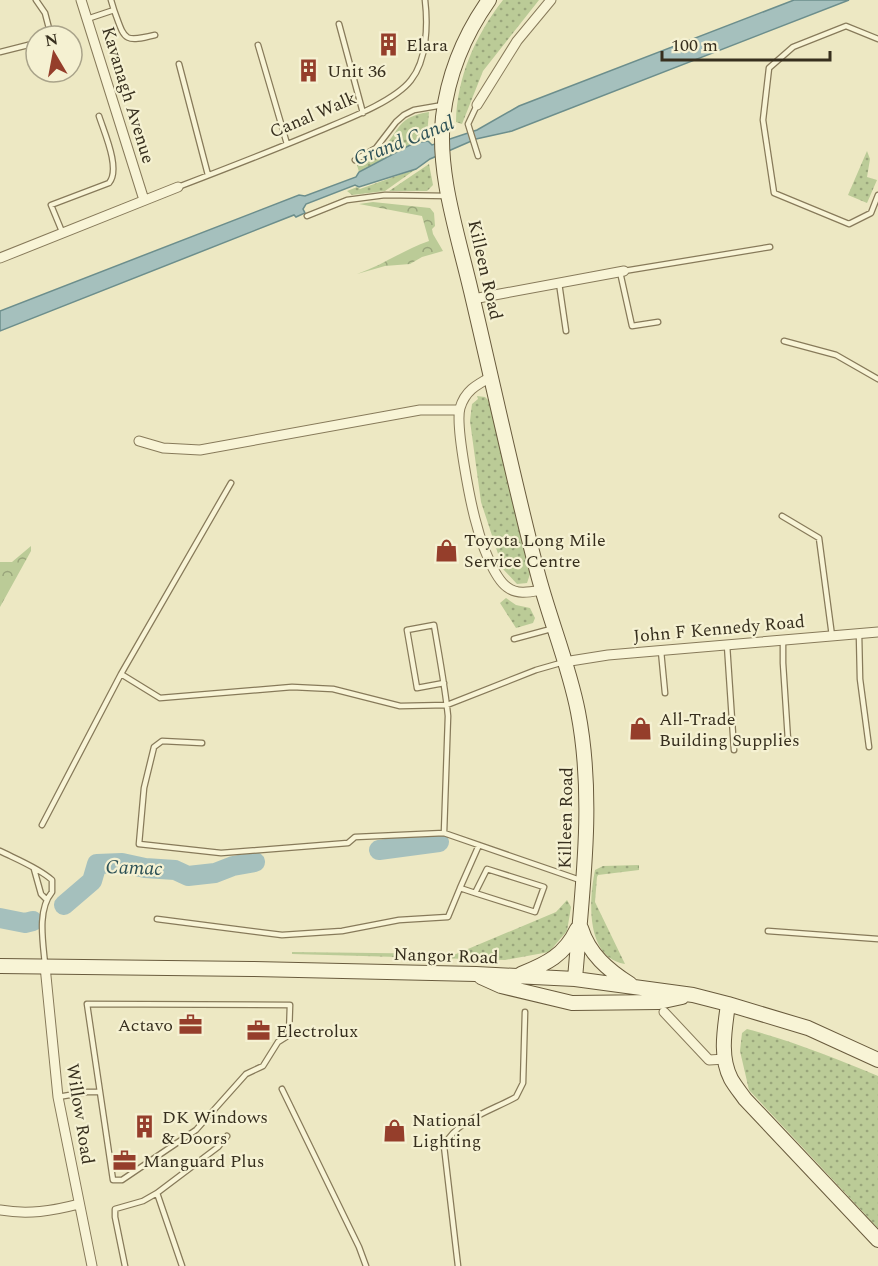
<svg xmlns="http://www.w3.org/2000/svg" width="878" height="1266" font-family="Spectral,serif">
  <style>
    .grass { fill: url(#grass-dots) }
    .forest { fill: url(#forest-crowns) }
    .water { fill: #a5c0bd; stroke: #6c8e8c; stroke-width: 1.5 }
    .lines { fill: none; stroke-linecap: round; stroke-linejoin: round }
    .river { stroke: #a5c0bd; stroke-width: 20 }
    .lane-casing { stroke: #877a5a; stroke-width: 7 }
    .street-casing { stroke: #877a5a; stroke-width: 11 }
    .secondary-casing { stroke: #695b3d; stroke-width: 16 }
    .lane { stroke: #f8f4d6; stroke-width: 4.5 }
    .street { stroke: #f8f4d6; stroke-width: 9 }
    .secondary { stroke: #f8f4d6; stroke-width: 14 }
    .labels { text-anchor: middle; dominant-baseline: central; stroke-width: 4.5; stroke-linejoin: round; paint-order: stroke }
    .poi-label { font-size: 18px; fill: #372f1e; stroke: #f5f1d2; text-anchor: start }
    .street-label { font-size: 18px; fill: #372f1e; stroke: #f5f1d2 }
    .water-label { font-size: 20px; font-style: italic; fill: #2d5156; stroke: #f5f1d2 }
  </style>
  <defs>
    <pattern id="grass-dots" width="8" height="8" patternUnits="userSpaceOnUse" patternTransform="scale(1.5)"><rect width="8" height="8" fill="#bbcb97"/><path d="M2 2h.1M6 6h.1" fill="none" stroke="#99a57b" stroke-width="1.8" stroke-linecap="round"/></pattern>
    <pattern id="forest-crowns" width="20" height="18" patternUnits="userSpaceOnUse" patternTransform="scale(1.5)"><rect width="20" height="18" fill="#bbcb97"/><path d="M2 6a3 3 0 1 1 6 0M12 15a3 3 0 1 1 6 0" fill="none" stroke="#99a57b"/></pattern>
  </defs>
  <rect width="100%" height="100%" fill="#ede8c3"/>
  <path class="grass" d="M503 0H539L483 71 462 124 456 122C457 77 475 36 503 0Z
    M429 112 427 135 422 137 423 141 359 172 357 165C365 159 375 156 382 149 401 130 396 117 429 112Z
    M867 151 870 159 867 177 877 180 867 203 848 195Z
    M429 164 433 185 427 191H389Z
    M416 169 385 191 352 195 347 191 357 187 360 189Z
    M477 396 485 397 489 401 530 574 527 583 517 584 503 569 481 502 470 421 472 404 478 399Z
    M506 598 516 605 530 608 535 618 533 623 516 628 500 603Z
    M639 865V870L598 875 597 877 595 902 625 964C585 957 589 900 595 870L603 866Z
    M567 900 571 907 567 931 549 952 505 960 292 954V952L456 954 556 912Z
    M747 1029C792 1041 835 1058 878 1076V1228L749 1090 740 1051 742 1033Z"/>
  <path class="forest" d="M373 202 430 208 434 213 435 226 432 229 433 234 443 251 422 257 410 264 385 266 357 274C383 265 403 250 429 241L422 216 359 204Z
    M31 546V551L0 607V562H12Z"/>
  <path class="water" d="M794 0H849L512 131 476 139 430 159 416 169 359 187 355 185 306 204 303 209 305 213 296 217 294 215 0 331V311L299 195 305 196 356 177 359 172 414 143 428 141 432 145 477 130 519 106Z"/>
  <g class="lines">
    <path class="river" d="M379 850 439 842
      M64 905 92 881 97 864 122 863 145 868 175 870 188 876 215 873 233 866 255 862
      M0 918 25 923 33 921"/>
    <defs>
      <path id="lane" d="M36 0 45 13 51 36
        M114 10C125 40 123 43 155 35
        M87 19 114 10 111 0
        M339 24 363 113
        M878 39 846 26 793 47 769 68 763 120 774 193 849 224 871 213 878 195
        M258 45 287 144
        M0 52 36 43
        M179 64 208 175
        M477 105 468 124 478 156
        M355 160 376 148 396 122 404 115 414 110 443 105
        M178 187C225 169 272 151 319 131 345 120 394 102 411 80 427 60 428 25 425 0
        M307 216 347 200 385 195 448 196
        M63 234 51 205 109 183C121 169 104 132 99 116
        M624 271 770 247
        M620 272 632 326 658 322
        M559 283 566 331
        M784 341 836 355 878 379
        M782 516 819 538 832 636
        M859 634 860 679 869 747
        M514 639 551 629
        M783 640V663L788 740
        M727 645 734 750
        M661 651 665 693
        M121 674 231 483
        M444 683 417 688 407 630 434 625C439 655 445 686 448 716L444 833 580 880
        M202 743 162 741 154 747 144 788 139 844 221 853 348 843 355 837 444 833
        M42 825 121 674 160 698 292 687 333 689 400 706 447 705 536 670 564 662
        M0 851C16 859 39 868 52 880V892C37 910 43 942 45 964
        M34 869 41 894 46 899
        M475 893 535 912 544 887 487 869 475 893 460 888 479 845
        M157 919 282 935 342 931 399 920 448 917 460 888
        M768 931 878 939
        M87 1004 290 1005 289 1035 278 1042 263 1066 246 1074 196 1130 122 1180H113Z
        M282 1089 359 1247 366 1266
        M58 1097 87 1092H100
        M157 1193 182 1266
        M125 1266 115 1217V1209L143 1201 157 1193 218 1147 227 1136
        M458 1266 444 1146C456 1120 493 1110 516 1097L523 1083 525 1012"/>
      <path id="street" d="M81 0 144 200
        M477 105 517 41 551 0
        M0 258 178 187
        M473 299 624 271
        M491 377C476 385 465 391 460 408 455 426 471 506 477 526 481 542 494 578 507 587 517 595 530 592 542 590
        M139 441 163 448 200 450 420 410H459
        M564 662 608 655 878 632
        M45 966 58 1097 92 1266
        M664 1012 709 1060 725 1059
        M0 1210C28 1215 52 1211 79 1204"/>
      <path id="secondary" d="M489 0C465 34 448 75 443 117 437 174 458 235 471 291 493 384 513 478 537 571 549 618 569 665 578 712 595 800 582 890 575 979
        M581 928C589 954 608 970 630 984
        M0 966 251 969 476 974 575 979 693 995 728 1004 808 1028 878 1060
        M521 974C546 964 565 955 577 929
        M481 977 501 986 572 1003 659 1002 682 997
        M728 1004C725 1028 719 1056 731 1079 735 1086 740 1092 745 1099L878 1240"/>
    </defs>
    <use href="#lane" class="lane-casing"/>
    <use href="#street" class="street-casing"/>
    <use href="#secondary" class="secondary-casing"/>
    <use href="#lane" class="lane"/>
    <use href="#street" class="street"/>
    <use href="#secondary" class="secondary"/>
  </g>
  <defs>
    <symbol id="building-bare" viewBox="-9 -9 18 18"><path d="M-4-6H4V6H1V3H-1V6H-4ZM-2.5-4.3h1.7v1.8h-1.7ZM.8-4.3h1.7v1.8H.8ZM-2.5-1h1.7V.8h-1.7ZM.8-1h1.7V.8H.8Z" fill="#953e2b" stroke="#f5f1d2" stroke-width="2.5" paint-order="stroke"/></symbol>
    <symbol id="shop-bare" viewBox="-9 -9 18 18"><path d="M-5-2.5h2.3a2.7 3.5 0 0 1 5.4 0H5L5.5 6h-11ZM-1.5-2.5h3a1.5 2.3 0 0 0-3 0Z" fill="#953e2b" stroke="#f5f1d2" stroke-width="2.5" paint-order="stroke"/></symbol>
    <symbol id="office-bare" viewBox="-9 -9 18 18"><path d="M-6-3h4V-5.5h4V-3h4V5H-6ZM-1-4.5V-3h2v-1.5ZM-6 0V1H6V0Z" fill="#953e2b" stroke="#f5f1d2" stroke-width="2.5" paint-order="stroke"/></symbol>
  </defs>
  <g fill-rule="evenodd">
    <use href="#building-bare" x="372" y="28" width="33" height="33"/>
    <use href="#building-bare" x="292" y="54" width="33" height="33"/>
    <use href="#shop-bare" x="430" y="534" width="33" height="33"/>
    <use href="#shop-bare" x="624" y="712" width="33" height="33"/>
    <use href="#office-bare" x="174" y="1008" width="33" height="33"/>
    <use href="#office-bare" x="242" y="1014" width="33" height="33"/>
    <use href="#building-bare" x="128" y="1110" width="33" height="33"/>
    <use href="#shop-bare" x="378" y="1114" width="33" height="33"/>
    <use href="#office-bare" x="108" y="1144" width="33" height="33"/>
  </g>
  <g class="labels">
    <g class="poi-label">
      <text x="406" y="45">Elara</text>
      <text x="327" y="71">Unit 36</text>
      <text x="464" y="540">Toyota Long Mile<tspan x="464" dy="21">Service Centre</tspan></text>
      <text x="659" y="719">All-Trade<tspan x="659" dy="21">Building Supplies</tspan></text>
      <text x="173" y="1025" text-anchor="end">Actavo</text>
      <text x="276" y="1031">Electrolux</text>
      <text x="162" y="1117">DK Windows<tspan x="162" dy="21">&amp; Doors</tspan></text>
      <text x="412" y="1120">National<tspan x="412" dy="21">Lighting</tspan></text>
      <text x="143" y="1161">Manguard Plus</text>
    </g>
    <g class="street-label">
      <text transform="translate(128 95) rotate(73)">Kavanagh Avenue</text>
      <text transform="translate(313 115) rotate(-23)">Canal Walk</text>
      <text transform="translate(485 270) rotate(77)">Killeen Road</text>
      <text transform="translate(719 629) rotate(-5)">John F Kennedy Road</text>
      <text transform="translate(566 818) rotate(-89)">Killeen Road</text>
      <text transform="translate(446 956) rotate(2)">Nangor Road</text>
      <text transform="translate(80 1114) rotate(81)">Willow Road</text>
    </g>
    <g class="water-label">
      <text transform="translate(404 141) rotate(-21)">Grand Canal</text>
      <text transform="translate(134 868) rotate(2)">Camac</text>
    </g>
  </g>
  <g transform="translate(54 54) rotate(350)"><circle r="28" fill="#f5f1d2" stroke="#a9a38a" stroke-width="1.5"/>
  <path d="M0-4.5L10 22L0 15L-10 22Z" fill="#953e2b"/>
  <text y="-9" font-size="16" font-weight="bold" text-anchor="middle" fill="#372f1e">N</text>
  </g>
  <path d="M662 51v9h168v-9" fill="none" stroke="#372f1e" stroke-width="3"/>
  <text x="671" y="51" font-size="18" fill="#372f1e" stroke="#f5f1d2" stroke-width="4.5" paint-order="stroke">100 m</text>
</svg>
